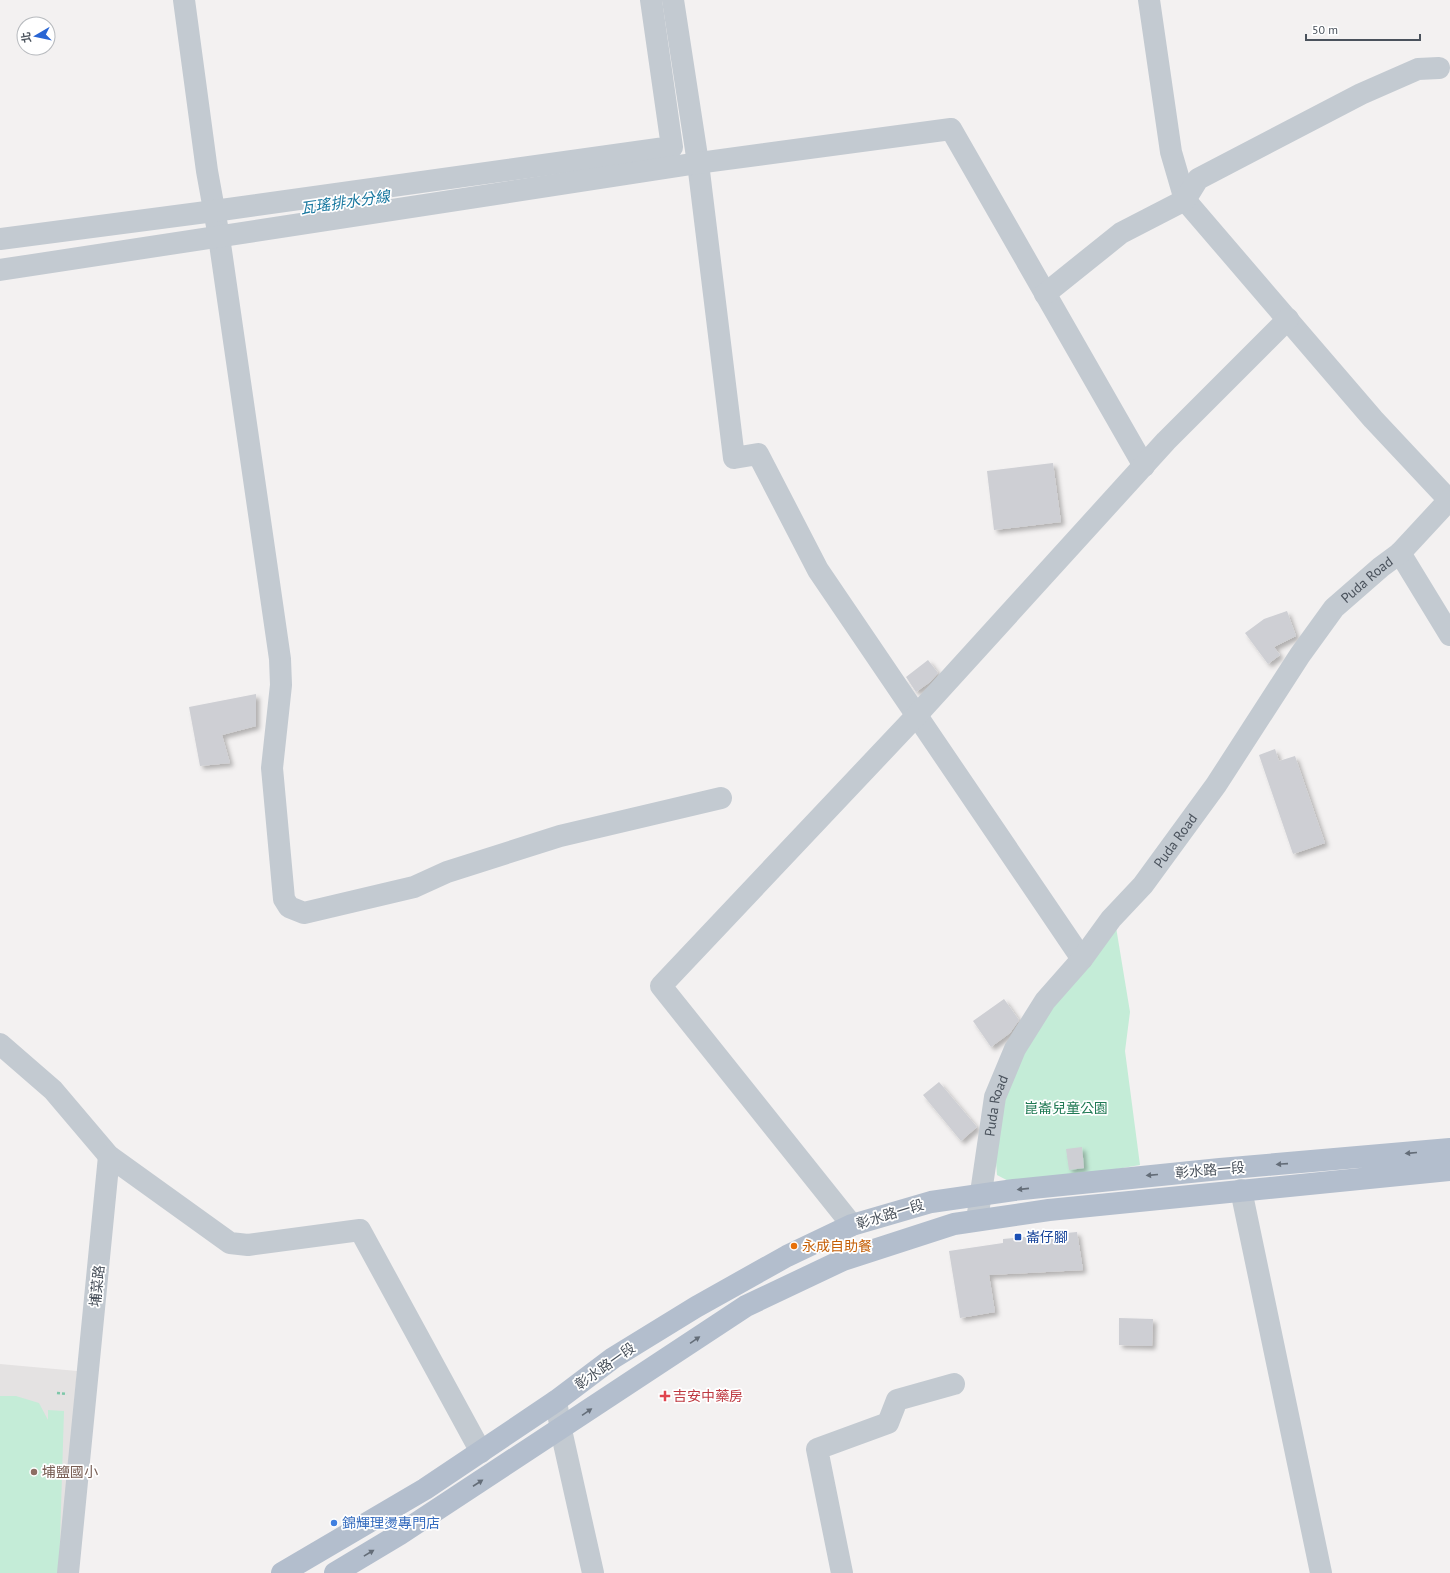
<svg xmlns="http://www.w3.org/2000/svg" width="1450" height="1573" font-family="'PT Sans','Noto Sans TC',sans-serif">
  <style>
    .education { fill: #e4e2e2 }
    .green { fill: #c4ecd7 }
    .building { fill: #cecfd4; filter: url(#shadow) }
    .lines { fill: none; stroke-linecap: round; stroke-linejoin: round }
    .path { stroke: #7ec7a9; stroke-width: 2.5; stroke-dasharray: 3 2; stroke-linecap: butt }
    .minor { stroke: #c3cad1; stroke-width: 22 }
    .major { stroke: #b3becd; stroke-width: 22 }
    .oneway { fill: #646d78 }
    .transit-dot { fill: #1a4fb4; stroke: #fff; stroke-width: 1.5 }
    .food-dot { fill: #e8710a; stroke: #fff; stroke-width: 1.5 }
    .health-dot { fill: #e0444e; stroke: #fff; stroke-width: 1.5 }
    .education-dot { fill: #8d6e63; stroke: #fff; stroke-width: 1.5 }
    .shop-dot { fill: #3f7fe0; stroke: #fff; stroke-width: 1.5 }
    .labels { text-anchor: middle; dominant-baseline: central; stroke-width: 3.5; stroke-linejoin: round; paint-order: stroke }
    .street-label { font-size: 14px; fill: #4a525c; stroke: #fff }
    .park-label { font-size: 14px; fill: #207954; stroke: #fff }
    .transit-label { font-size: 14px; fill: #164399; stroke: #fff; text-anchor: start }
    .food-label { font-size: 14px; fill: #c56008; stroke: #fff; text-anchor: start }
    .health-label { font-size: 14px; fill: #be3a42; stroke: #fff; text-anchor: start }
    .education-label { font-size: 14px; fill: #785e54; stroke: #fff; text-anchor: start }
    .shop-label { font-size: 14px; fill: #366cbe; stroke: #fff; text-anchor: start }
    .water-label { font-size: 15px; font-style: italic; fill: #1978a0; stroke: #fff }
  </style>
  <defs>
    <filter id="shadow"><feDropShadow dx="3.5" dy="3.5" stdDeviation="2" flood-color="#0004"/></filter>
  </defs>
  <rect width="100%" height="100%" fill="#f3f1f1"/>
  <path class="education" d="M0 1364 77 1371 60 1573H0Z"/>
  <path class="green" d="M1115 921 1130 1012 1125 1051 1140 1165 1018 1186 997 1175 994 1136 1018 1052Z
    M0 1396H16L39 1403 48 1420V1410L64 1411 59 1573H0Z"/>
  <path class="building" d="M1053 463 1061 522 994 530 987 471Z
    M1287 611 1296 636 1274 647 1280 655 1268 664 1245 633 1264 619Z
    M928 660 938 673 930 682 916 692 906 677Z
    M256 694V726L222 735 230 763 200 766 189 707Z
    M1275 749 1279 761 1295 756 1325 843 1293 854 1259 755Z
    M1004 999 1019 1020 1010 1033 991 1047 973 1021Z
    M939 1082 977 1127 961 1141 923 1095Z
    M1082 1147 1084 1168 1069 1170 1066 1149Z
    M1077 1232 1083 1270 989 1275 995 1312 960 1318 949 1251 1003 1243V1239Z
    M1119 1318 1153 1319 1152 1346 1119 1345Z"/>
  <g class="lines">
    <path class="path" d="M57 1393 67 1394"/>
    <g class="minor">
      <path d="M184 0 207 171 219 237 280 659 281 685 272 768 284 899 289 907 304 913 414 887 447 872 560 836 721 798"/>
      <path d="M673 0 698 163 734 458 758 454 818 570 1082 959"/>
      <path d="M1149 0 1171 152 1185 200 1373 419 1449 500"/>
      <path d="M0 239 214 211 672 147 651 0"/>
      <path d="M0 270 698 163 951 129 1144 466"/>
      <path d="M1045 294 1121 233 1185 200 1198 179 1361 94 1418 69 1439 68"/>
      <path d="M1400 553 1450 635"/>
      <path d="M0 1044 53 1090 109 1156 230 1243 248 1245 360 1230 481 1452"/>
      <path d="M1241 1190 1321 1573"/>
      <path id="s1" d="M977 1220 995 1097 1015 1049 1045 1001 1082 959 1111 919 1143 885 1216 785 1300 655 1334 608 1381 567 1400 553 1450 499"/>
      <path d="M852 1225 661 986 916 716 1166 441 1288 319"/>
      <path d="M556 1401 561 1430 593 1573"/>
      <path d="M68 1573 109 1156"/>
      <path d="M842 1573 817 1449 888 1423 897 1400 954 1384"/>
    </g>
    <path class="major" d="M282 1573 425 1489 556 1401 613 1358 696 1307 787 1256 852 1225 931 1202 1014 1190 1220 1169 1450 1149
      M335 1573 400 1534 746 1306 843 1260 954 1224 1049 1210 1450 1170"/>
  </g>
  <defs><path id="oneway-solid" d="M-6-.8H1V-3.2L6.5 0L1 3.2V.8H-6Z"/></defs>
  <g class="oneway">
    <use href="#oneway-solid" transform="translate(1411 1153) rotate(175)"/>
    <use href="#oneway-solid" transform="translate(1282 1164) rotate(176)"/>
    <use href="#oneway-solid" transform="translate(1152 1175) rotate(175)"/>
    <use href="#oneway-solid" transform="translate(1023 1189) rotate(174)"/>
    <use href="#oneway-solid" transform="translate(695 1340) rotate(-34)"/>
    <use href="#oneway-solid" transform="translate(587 1412) rotate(-34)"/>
    <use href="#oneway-solid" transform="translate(478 1483) rotate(-33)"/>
    <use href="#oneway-solid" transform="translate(369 1553) rotate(-31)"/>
  </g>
  <rect class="transit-dot" x="1014" y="1233" width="8" height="8" rx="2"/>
  <circle class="food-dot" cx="794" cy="1246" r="4"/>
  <path class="health-dot" d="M663 1390h4v4h4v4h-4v4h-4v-4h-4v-4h4z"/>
  <circle class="education-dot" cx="34" cy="1472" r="4"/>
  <circle class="shop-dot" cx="334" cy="1523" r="4"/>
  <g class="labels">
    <g class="street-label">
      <text stroke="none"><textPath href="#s1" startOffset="765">Puda Road</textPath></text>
      <text stroke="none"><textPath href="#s1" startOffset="440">Puda Road</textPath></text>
      <text stroke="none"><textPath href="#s1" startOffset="116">Puda Road</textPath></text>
      <text transform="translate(1210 1170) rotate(-5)">彰水路一段</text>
      <text transform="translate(890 1214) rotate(-17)">彰水路一段</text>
      <text transform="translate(97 1286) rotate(-84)">埔菜路</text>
      <text transform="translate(605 1366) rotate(-35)">彰水路一段</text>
    </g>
    <g class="park-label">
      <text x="1066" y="1108">崑崙兒童公園</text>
    </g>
    <g class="transit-label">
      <text x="1026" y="1237">崙仔腳</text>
    </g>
    <g class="food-label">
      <text x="802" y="1246">永成自助餐</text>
    </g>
    <g class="health-label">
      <text x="673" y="1396">吉安中藥房</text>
    </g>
    <g class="education-label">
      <text x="42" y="1472">埔鹽國小</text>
    </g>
    <g class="shop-label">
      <text x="342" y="1523">錦輝理燙專門店</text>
    </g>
    <g class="water-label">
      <text transform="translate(345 202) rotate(-8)">瓦瑤排水分線</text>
    </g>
  </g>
  <g transform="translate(36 36) rotate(261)"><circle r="19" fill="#ffffff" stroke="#b7babe"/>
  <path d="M0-3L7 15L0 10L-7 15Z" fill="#2965d4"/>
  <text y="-6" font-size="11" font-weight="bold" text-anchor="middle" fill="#4a525c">北</text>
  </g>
  <path d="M1306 34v6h114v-6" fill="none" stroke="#4a525c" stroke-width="2"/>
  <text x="1312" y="34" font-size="12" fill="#4a525c" stroke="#ffffff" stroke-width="3" paint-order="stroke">50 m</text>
</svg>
